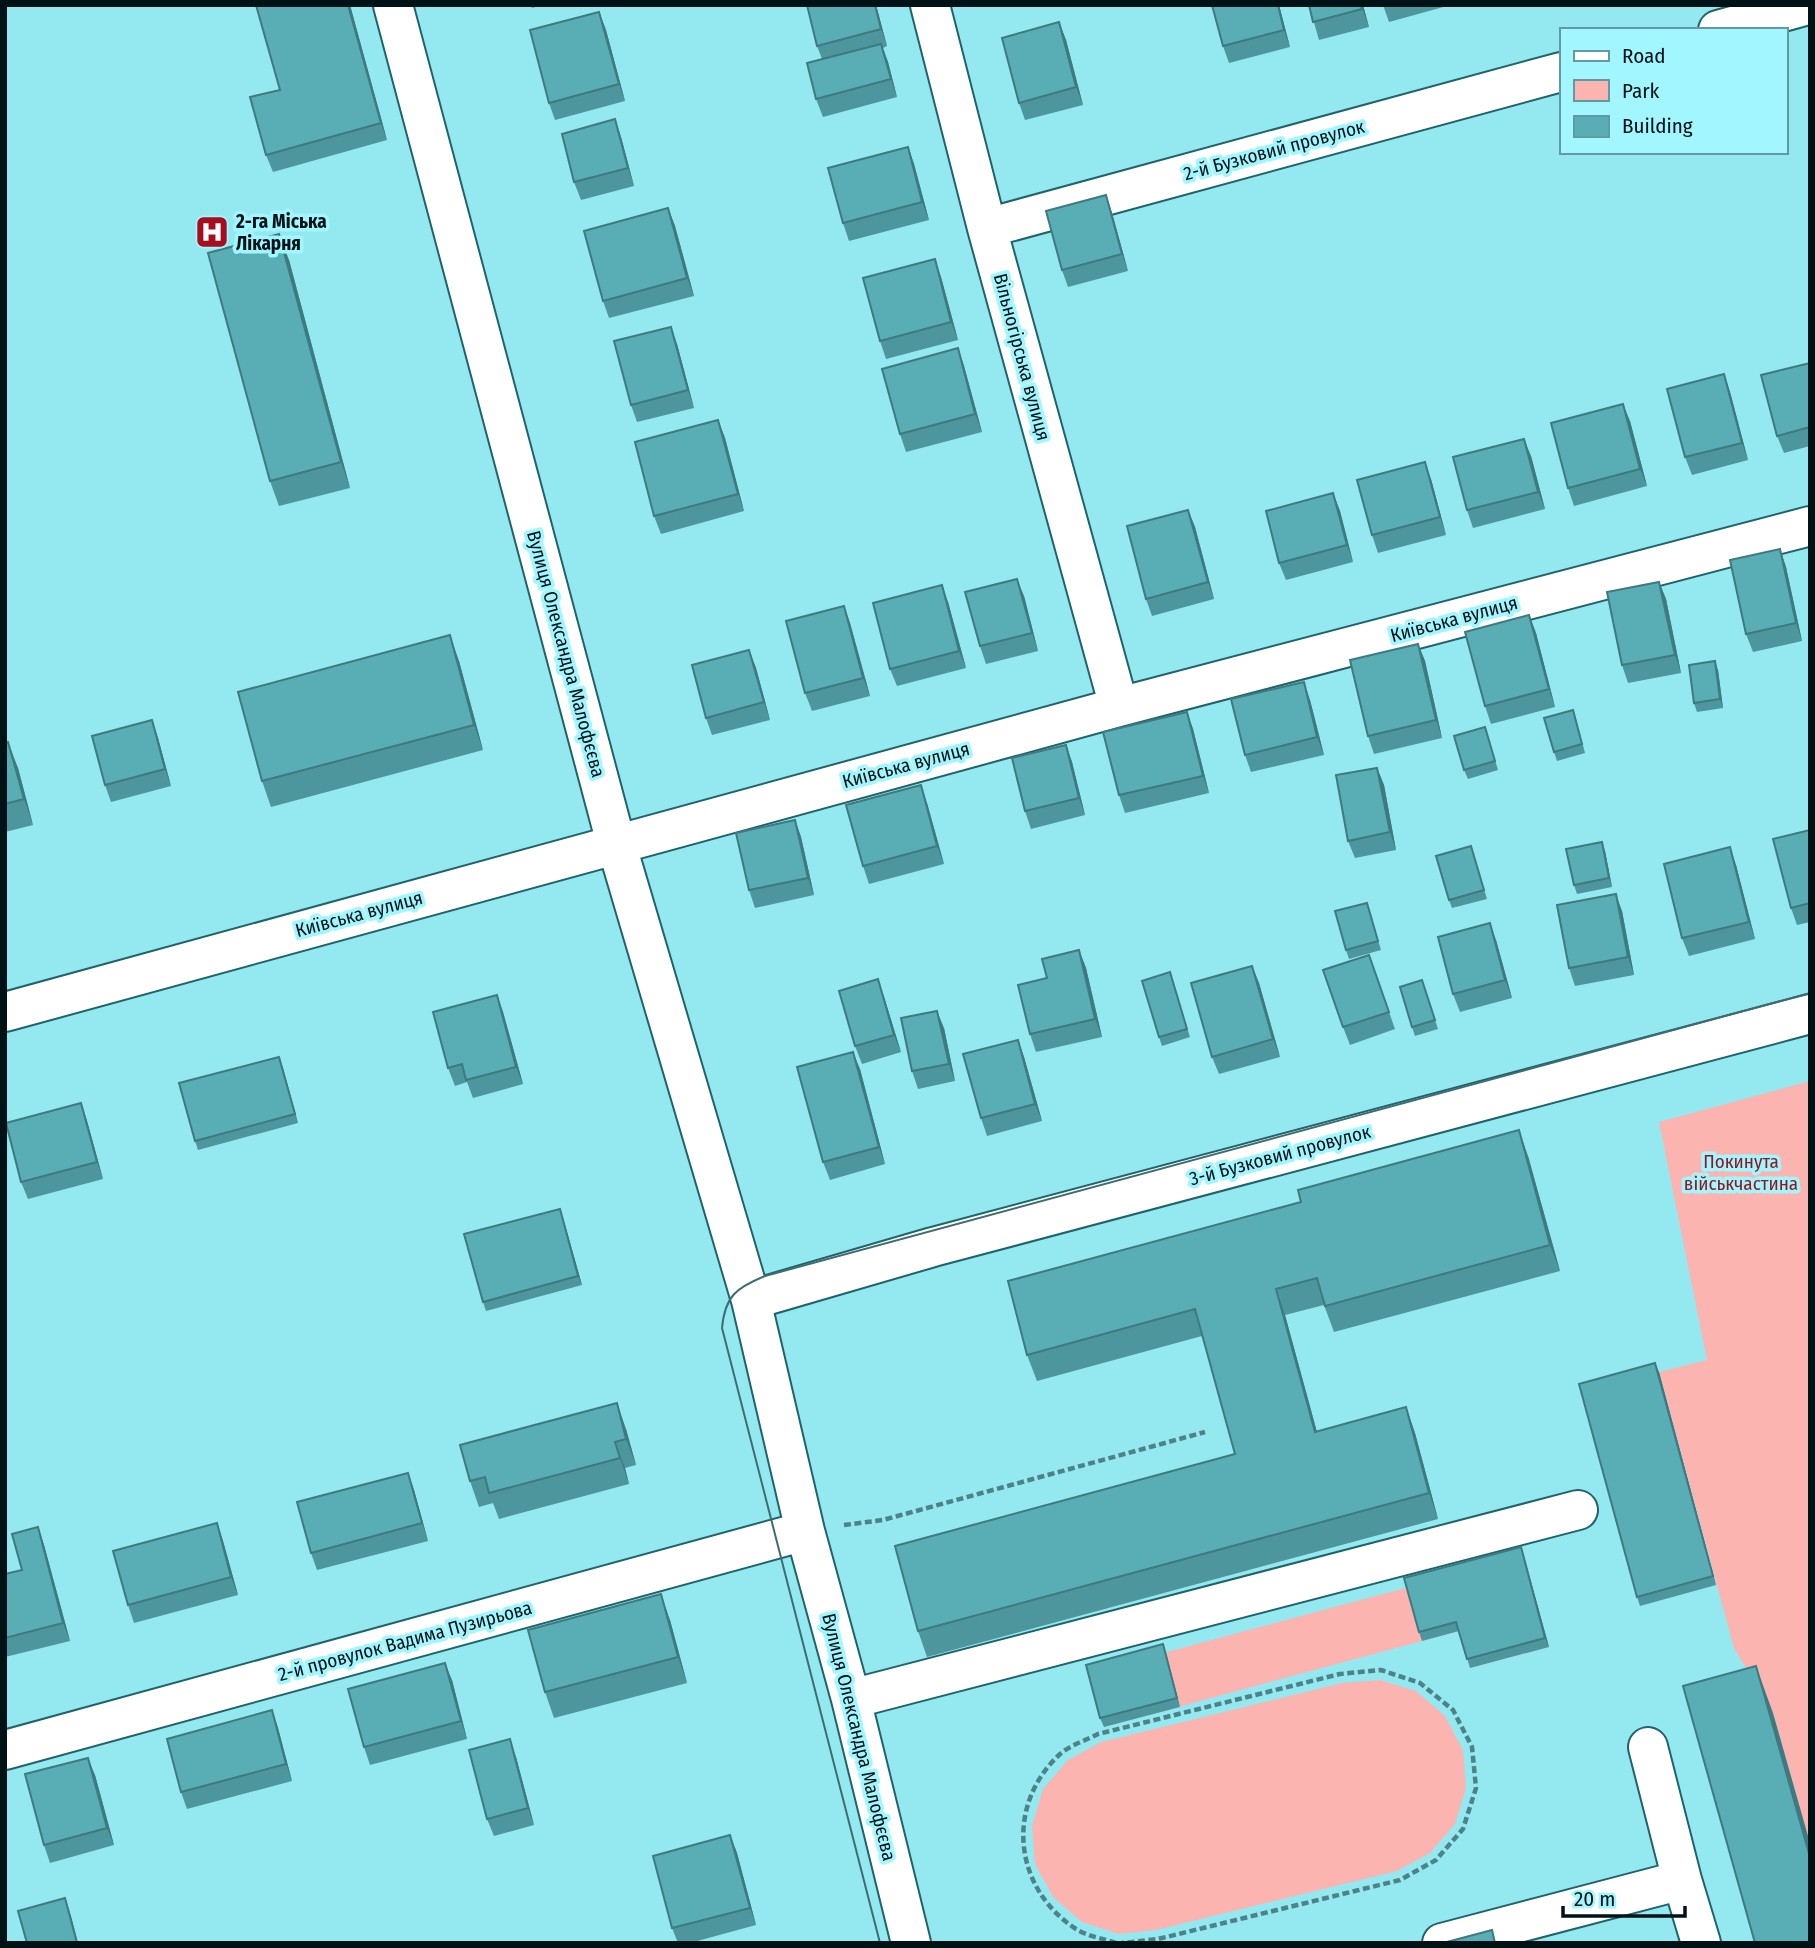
<svg xmlns="http://www.w3.org/2000/svg" width="1815" height="1948" font-family="'Fira Sans Condensed',sans-serif">
  <style>
    .green { fill: #fbb4af }
    .lines { fill: none; stroke-linecap: round; stroke-linejoin: round }
    .minor-casing { stroke: #206369; stroke-width: 42 }
    .path { stroke: #4d8288; stroke-width: 4.5; stroke-dasharray: 7 3.5; stroke-linecap: butt }
    .minor { stroke: #fff; stroke-width: 38 }
    .tram { stroke: #3e6c71; stroke-width: 2 }
    .wall { fill: #4d969d }
    .shaded-wall { fill: #3e7a7f }
    .building { fill: #59aeb6; stroke: #3e7a7f; stroke-width: 2 }
    .labels { text-anchor: middle; dominant-baseline: central; stroke-width: 7; stroke-linejoin: round; paint-order: stroke }
    .street-label { font-size: 19px; fill: #001215; stroke: #a1f6ff }
    .poi-label { font-size: 19px; font-weight: bold; fill: #001215; stroke: #a1f6ff; text-anchor: start }
    .park-label { font-size: 19px; fill: #931620; stroke: #a1f6ff }
  </style>
  <rect width="100%" height="100%" fill="#94e9f1"/>
  <path class="green" d="M1810 1081V1844L1773 1713 1734 1648 1659 1372 1707 1360 1659 1122Z
    M1524 1556 1549 1647 1470 1668 1459 1631 1104 1727 1089 1673Z
    M1380 1680 1416 1691 1445 1716 1463 1750 1466 1788 1455 1824 1430 1853 1397 1871 1156 1930 1119 1934 1082 1922 1053 1897 1035 1864 1032 1826 1043 1789 1068 1760 1101 1742 1342 1683Z"/>
  <g class="lines">
    <defs>
      <path id="minor" d="M393 5 616 843 751 1300 805 1531 851 1699 911 1943
        M930 5 987 228 1119 707
        M1718 30 1808 5
        M987 228 1561 72
        M5 1012 1119 707 1810 526
        M751 1300 933 1247 1810 1014
        M851 1699 1578 1510
        M1648 1747 1682 1880 1701 1943
        M5 1750 805 1531
        M1442 1943 1682 1880"/>
    </defs>
    <use href="#minor" class="minor-casing"/>
    <path class="path" d="M844 1525 883 1520 1205 1432
      M1116 1943C1104 1939 1087 1936 1076 1929 1013 1888 1005 1805 1060 1754 1070 1745 1087 1740 1098 1734L1340 1674 1381 1670 1420 1683 1453 1710 1472 1747 1476 1788 1463 1829 1436 1860 1400 1880 1158 1939 1122 1943"/>
    <use href="#minor" class="minor"/>
    <path class="tram" d="M880 1943 722 1328C725 1296 736 1288 765 1276L1810 993"/>
  </g>
  <path class="wall" d="M350 5 387 140 273 172 266 155 280 90Z
    M531 5H542L532 8Z
    M807 5H876L887 46 883 48 888 62 897 97 823 117 816 99 822 59 817 46Z
    M1279 5 1290 47 1229 63 1223 46Z
    M1309 5H1363L1369 27 1319 40Z
    M1383 5H1447V6L1389 22Z
    M599 12 606 30 625 101 555 120 549 103Z
    M1059 22 1066 40 1083 105 1025 120 1019 103Z
    M621 137 634 186 581 200 574 182Z
    M908 147 914 164 929 220 849 241 843 223Z
    M1106 195 1112 213 1128 271 1068 287 1062 270Z
    M668 208 675 226 694 296 609 318 603 301Z
    M289 260 350 488 279 506 270 481Z
    M941 277 958 340 886 359 880 341Z
    M677 344 694 408 637 422 631 405Z
    M958 348 964 366 982 432 906 452 900 434Z
    M1810 363V446L1784 453 1777 436Z
    M1724 374 1730 392 1748 460 1692 475 1685 457Z
    M718 420 725 438 744 511 661 534 654 516Z
    M1630 421 1647 486 1574 506 1568 488Z
    M1531 456 1545 509 1473 528 1467 510Z
    M1431 479 1446 535 1378 553 1372 535Z
    M1333 493 1340 511 1353 562 1286 580 1279 563Z
    M1188 510 1195 527 1214 599 1152 616 1146 599Z
    M1780 549 1786 567 1802 641 1753 652 1746 634Z
    M1659 582 1666 599 1681 673 1628 683 1622 665Z
    M1024 596 1038 651 986 664 980 646Z
    M948 602 966 668 897 686 890 669Z
    M844 606 850 623 870 696 812 711 805 693Z
    M1529 615 1536 633 1555 707 1491 724 1485 706Z
    M1418 644 1425 661 1442 738 1374 754 1368 736Z
    M749 650 756 668 770 720 712 735 706 718Z
    M459 661 483 750 271 807 262 781Z
    M1718 670 1723 708 1697 712 1694 703Z
    M1310 700 1324 755 1251 772 1245 755Z
    M1187 712 1193 729 1209 793 1125 813 1119 795Z
    M1576 719 1585 753 1557 761 1554 752Z
    M152 720 158 738 171 786 111 802 105 785Z
    M1488 736 1498 770 1468 779 1464 770Z
    M5 743 18 768 33 825 5 832Z
    M1066 745 1072 762 1085 815 1031 829 1025 811Z
    M1377 768 1384 785 1396 850 1355 858 1348 841Z
    M927 803 944 864 869 884 863 866Z
    M795 820 801 837 814 895 755 908 749 890Z
    M1810 830V922L1797 925 1791 908Z
    M1471 846 1487 899 1452 908 1449 900Z
    M1605 851 1612 887 1577 894 1574 885Z
    M1736 865 1755 939 1689 956 1682 938Z
    M1622 911 1634 975 1575 986 1569 968Z
    M1370 912 1381 950 1349 959 1346 950Z
    M1496 940 1512 998 1460 1012 1453 994Z
    M1079 950 1086 968 1102 1037 1036 1052 1030 1034 1047 978Z
    M1369 955 1395 1029 1350 1045 1343 1027Z
    M1252 966 1259 983 1280 1057 1219 1074 1212 1057Z
    M1170 972 1190 1037 1162 1046 1159 1037Z
    M1425 989 1438 1029 1415 1036 1412 1027Z
    M497 995 503 1012 523 1084 473 1098 467 1082 455 1086 448 1068Z
    M884 997 901 1052 862 1064 855 1046Z
    M944 1028 955 1081 918 1089 912 1071Z
    M1018 1040 1024 1057 1042 1121 987 1136 981 1118Z
    M282 1065 298 1123 198 1150 195 1141Z
    M860 1069 885 1164 830 1180 823 1162Z
    M81 1103 87 1121 103 1179 28 1199 21 1182Z
    M1528 1156 1560 1271 1334 1332 1324 1305 1285 1315 1317 1432 1406 1407 1415 1433 1438 1519 927 1657 918 1631 1235 1454 1202 1336 1037 1381 1027 1355Z
    M563 1218 582 1285 486 1311 483 1302Z
    M1659 1372 1716 1585 1640 1606 1637 1597Z
    M626 1429 636 1465 625 1468 629 1484 499 1519 493 1503 479 1507 470 1481Z
    M408 1473 414 1490 428 1541 317 1570 311 1553Z
    M217 1523 223 1541 238 1595 134 1623 128 1605Z
    M38 1527 44 1545 70 1641 5 1657V1574L22 1570Z
    M1521 1547 1549 1647 1470 1668 1459 1631 1422 1641 1419 1632Z
    M670 1620 687 1683 554 1718 545 1692Z
    M1163 1644 1180 1707 1104 1727 1100 1718Z
    M452 1680 467 1739 370 1765 364 1747Z
    M272 1710 278 1728 292 1781 187 1809 181 1792Z
    M516 1757 534 1825 494 1836 487 1819Z
    M95 1775 114 1845 50 1863 44 1845Z
    M730 1835 737 1853 756 1925 690 1943H678L672 1928Z"/>
  <path class="shaded-wall" d="M348 5H350L387 140 381 123Z
    M875 5H876L887 46 881 29Z
    M1278 5H1279L1290 47 1284 30Z
    M1361 5H1363L1369 27Z
    M599 12 606 30 625 101 619 84Z
    M1059 22 1066 40 1083 105 1076 87Z
    M881 44 888 62 897 97 891 79Z
    M615 119 621 137 634 186 628 168Z
    M908 147 914 164 929 220 922 202Z
    M1106 195 1112 213 1128 271 1122 254Z
    M668 208 675 226 694 296 687 278Z
    M279 234 289 260 350 488 341 462Z
    M935 259 941 277 958 340 951 322Z
    M671 327 677 344 694 408 688 390Z
    M958 348 964 366 982 432 975 414Z
    M1724 374 1730 392 1748 460 1742 443Z
    M1623 404 1630 421 1647 486 1640 469Z
    M718 420 725 438 744 511 738 494Z
    M1524 439 1531 456 1545 509 1538 492Z
    M1425 462 1431 479 1446 535 1440 517Z
    M1333 493 1340 511 1353 562 1347 545Z
    M1188 510 1195 527 1214 599 1208 582Z
    M1780 549 1786 567 1802 641 1796 623Z
    M1017 579 1024 596 1038 651 1032 633Z
    M1659 582 1666 599 1681 673 1675 655Z
    M942 585 948 602 966 668 959 651Z
    M844 606 850 623 870 696 863 678Z
    M1529 615 1536 633 1555 707 1549 689Z
    M450 635 459 661 483 750 474 725Z
    M1418 644 1425 661 1442 738 1436 720Z
    M749 650 756 668 770 720 764 702Z
    M1715 661 1718 670 1723 708 1720 699Z
    M1304 682 1310 700 1324 755 1317 737Z
    M1187 712 1193 729 1209 793 1203 776Z
    M152 720 158 738 171 786 165 769Z
    M8 742 18 768 33 825 24 799Z
    M1066 745 1072 762 1085 815 1079 798Z
    M1377 768 1384 785 1396 850 1390 832Z
    M921 785 927 803 944 864 937 846Z
    M795 820 801 837 814 895 808 878Z
    M1602 842 1605 851 1612 887 1609 878Z
    M1730 847 1736 865 1755 939 1749 922Z
    M1616 894 1622 911 1634 975 1628 957Z
    M1490 923 1496 940 1512 998 1505 980Z
    M1079 950 1086 968 1102 1037 1095 1019Z
    M1252 966 1259 983 1280 1057 1273 1039Z
    M878 979 884 997 901 1052 894 1035Z
    M497 995 503 1012 523 1084 516 1067Z
    M937 1011 944 1028 955 1081 949 1064Z
    M1018 1040 1024 1057 1042 1121 1035 1104Z
    M853 1052 860 1069 885 1164 879 1147Z
    M279 1057 282 1065 298 1123 295 1114Z
    M81 1103 87 1121 103 1179 97 1162Z
    M1519 1130 1528 1156 1560 1271 1550 1245Z
    M560 1209 563 1218 582 1285 578 1276Z
    M1276 1289 1285 1315 1324 1458 1315 1432Z
    M1655 1363 1659 1372 1716 1585 1713 1576Z
    M617 1403 626 1429 636 1465 626 1439Z
    M1406 1407 1415 1433 1438 1519 1429 1493Z
    M615 1442 625 1468 629 1484 620 1458Z
    M408 1473 414 1490 428 1541 422 1523Z
    M217 1523 223 1541 238 1595 231 1577Z
    M38 1527 44 1545 70 1641 63 1623Z
    M1521 1547 1524 1556 1549 1647 1545 1638Z
    M661 1594 670 1620 687 1683 678 1657Z
    M1163 1644 1166 1653 1180 1707 1177 1698Z
    M445 1663 452 1680 467 1739 461 1721Z
    M1756 1666 1773 1713 1810 1843V1857Z
    M272 1710 278 1728 292 1781 286 1764Z
    M510 1739 516 1757 534 1825 528 1808Z
    M88 1758 95 1775 114 1845 107 1828Z
    M730 1835 737 1853 756 1925 750 1908Z
    M65 1898 71 1916 78 1943H77Z"/>
  <path class="building" d="M256 5H348L381 123 266 155 250 97 280 90Z
    M807 5H875L881 29 817 46Z
    M1212 5H1278L1284 30 1223 46Z
    M1309 5H1361L1362 9 1313 22Z
    M599 12 619 84 549 103 530 30Z
    M1059 22 1076 87 1019 103 1002 38Z
    M881 44 891 79 816 99 807 63Z
    M615 119 628 168 574 182 562 134Z
    M908 147 922 202 843 223 828 168Z
    M1106 195 1122 254 1062 270 1046 211Z
    M668 208 687 278 603 301 584 231Z
    M279 234 341 462 270 481 208 253Z
    M935 259 951 322 880 341 863 278Z
    M671 327 688 390 631 405 614 341Z
    M958 348 975 414 900 434 882 369Z
    M1810 363V427L1777 436 1761 375Z
    M1724 374 1742 443 1685 457 1667 389Z
    M1623 404 1640 469 1568 488 1551 423Z
    M718 420 738 494 654 516 635 442Z
    M1524 439 1538 492 1467 510 1453 457Z
    M1425 462 1440 517 1372 535 1357 480Z
    M1333 493 1347 545 1279 563 1266 511Z
    M1188 510 1208 582 1146 599 1127 526Z
    M1780 549 1796 623 1746 634 1730 560Z
    M1017 579 1032 633 980 646 965 592Z
    M1659 582 1675 655 1622 665 1607 592Z
    M942 585 959 651 890 669 873 603Z
    M844 606 863 678 805 693 786 621Z
    M1529 615 1549 689 1485 706 1465 632Z
    M450 635 474 725 262 781 238 692Z
    M1418 644 1436 720 1368 736 1350 660Z
    M749 650 764 702 706 718 692 665Z
    M1715 661 1720 699 1694 703 1689 665Z
    M1304 682 1317 737 1245 755 1231 699Z
    M1573 710 1582 744 1554 752 1544 718Z
    M1187 712 1203 776 1119 795 1103 732Z
    M152 720 165 769 105 785 92 736Z
    M1485 727 1495 761 1464 770 1454 736Z
    M8 742 24 799 5 804V743Z
    M1066 745 1079 798 1025 811 1012 758Z
    M1377 768 1390 832 1348 841 1336 775Z
    M921 785 937 846 863 866 846 805Z
    M795 820 808 878 749 890 736 833Z
    M1810 830V903L1791 908 1773 839Z
    M1602 842 1609 878 1574 885 1566 849Z
    M1471 846 1484 890 1449 900 1436 856Z
    M1730 847 1749 922 1682 938 1664 864Z
    M1616 894 1628 957 1569 968 1557 905Z
    M1367 903 1378 941 1346 950 1335 911Z
    M1490 923 1505 980 1453 994 1438 937Z
    M1079 950 1095 1019 1030 1034 1018 985 1047 978 1042 959Z
    M1369 955 1389 1012 1343 1027 1323 970Z
    M1252 966 1273 1039 1212 1057 1191 983Z
    M1170 972 1187 1029 1159 1037 1142 981Z
    M878 979 894 1035 855 1046 839 991Z
    M1422 980 1435 1020 1412 1027 1400 987Z
    M497 995 516 1067 466 1080 462 1064 448 1068 433 1012Z
    M937 1011 949 1064 912 1071 901 1018Z
    M1018 1040 1035 1104 981 1118 963 1054Z
    M853 1052 879 1147 823 1162 797 1067Z
    M279 1057 295 1114 195 1141 179 1083Z
    M81 1103 97 1162 21 1182 6 1123Z
    M1519 1130 1550 1245 1325 1306 1317 1278 1276 1289 1315 1432 1406 1407 1429 1493 918 1631 895 1546 1235 1454 1195 1309 1027 1355 1008 1281 1301 1202 1298 1190Z
    M560 1209 578 1276 483 1302 464 1234Z
    M1655 1363 1713 1576 1637 1597 1579 1384Z
    M617 1403 626 1439 615 1442 620 1458 489 1493 485 1477 470 1481 460 1445Z
    M408 1473 422 1523 311 1553 297 1502Z
    M217 1523 231 1577 128 1605 113 1551Z
    M38 1527 63 1623 5 1638V1574L22 1570 12 1534Z
    M1521 1547 1545 1638 1467 1659 1456 1622 1419 1632 1404 1578Z
    M661 1594 678 1657 545 1692 528 1630Z
    M1163 1644 1177 1698 1100 1718 1086 1665Z
    M445 1663 461 1721 364 1747 348 1689Z
    M1756 1666 1810 1857V1943H1755L1683 1686Z
    M272 1710 286 1764 181 1792 167 1739Z
    M510 1739 528 1808 487 1819 469 1750Z
    M88 1758 107 1828 44 1845 25 1774Z
    M730 1835 750 1908 672 1928 653 1856Z
    M65 1898 77 1943H27L18 1911Z
    M1492 1930 1495 1943H1443Z"/>
  <defs>
    <symbol id="hospital-square" viewBox="-11 -11 22 22"><rect x="-9" y="-9" width="18" height="18" rx="4" fill="#a60e20" stroke="#a1f6ff"/><path d="M-5-5h3v3.5h4V-5h3V5h-3V1.5h-4V5h-3Z" fill="#fff"/></symbol>
  </defs>
  <g fill-rule="evenodd">
    <use href="#hospital-square" x="193" y="213" width="38" height="38"/>
  </g>
  <g class="labels">
    <g class="street-label">
      <text transform="translate(1274 150) rotate(-15)">2-й Бузковий провулок</text>
      <text transform="translate(1022 357) rotate(75)">Вільногірська вулиця</text>
      <text transform="translate(1454 619) rotate(-15)">Київська вулиця</text>
      <text transform="translate(566 654) rotate(75)">Вулиця Олександра Малофєєва</text>
      <text transform="translate(906 765) rotate(-15)">Київська вулиця</text>
      <text transform="translate(359 914) rotate(-15)">Київська вулиця</text>
      <text transform="translate(1280 1155) rotate(-15)">3-й Бузковий провулок</text>
      <text transform="translate(405 1641) rotate(-15)">2-й провулок Вадима Пузирьова</text>
      <text transform="translate(859 1737) rotate(76)">Вулиця Олександра Малофєєва</text>
    </g>
    <g class="poi-label">
      <text x="236" y="221">2-га Міська<tspan x="236" dy="22">Лікарня</tspan></text>
    </g>
    <g class="park-label">
      <text x="1741" y="1161">Покинута<tspan x="1741" dy="22">військчастина</tspan></text>
    </g>
  </g>
  <rect width="1815" height="1948" fill="none" stroke="#001215" stroke-width="14"/>
  <rect x="1560" y="28" width="228" height="126" fill="#a1f6ff" stroke="#619ba1" stroke-width="2"/>
  <rect x="1574" y="51" width="35" height="10" fill="#ffffff" stroke="#619ba1" stroke-width="2"/>
  <text x="1622" y="63" font-size="21" fill="#001215">Road</text>
  <rect x="1574" y="80" width="35" height="21" fill="#fbb4af" stroke="#619ba1" stroke-width="2"/>
  <text x="1622" y="98" font-size="21" fill="#001215">Park</text>
  <rect x="1574" y="116" width="35" height="21" fill="#59aeb6" stroke="#619ba1" stroke-width="2"/>
  <text x="1622" y="133" font-size="21" fill="#001215">Building</text>
  <path d="M1563 1906v10h122v-10" fill="none" stroke="#001215" stroke-width="3.5"/>
  <text x="1574" y="1906" font-size="21" fill="#001215" stroke="#a1f6ff" stroke-width="5" paint-order="stroke">20 m</text>
</svg>
